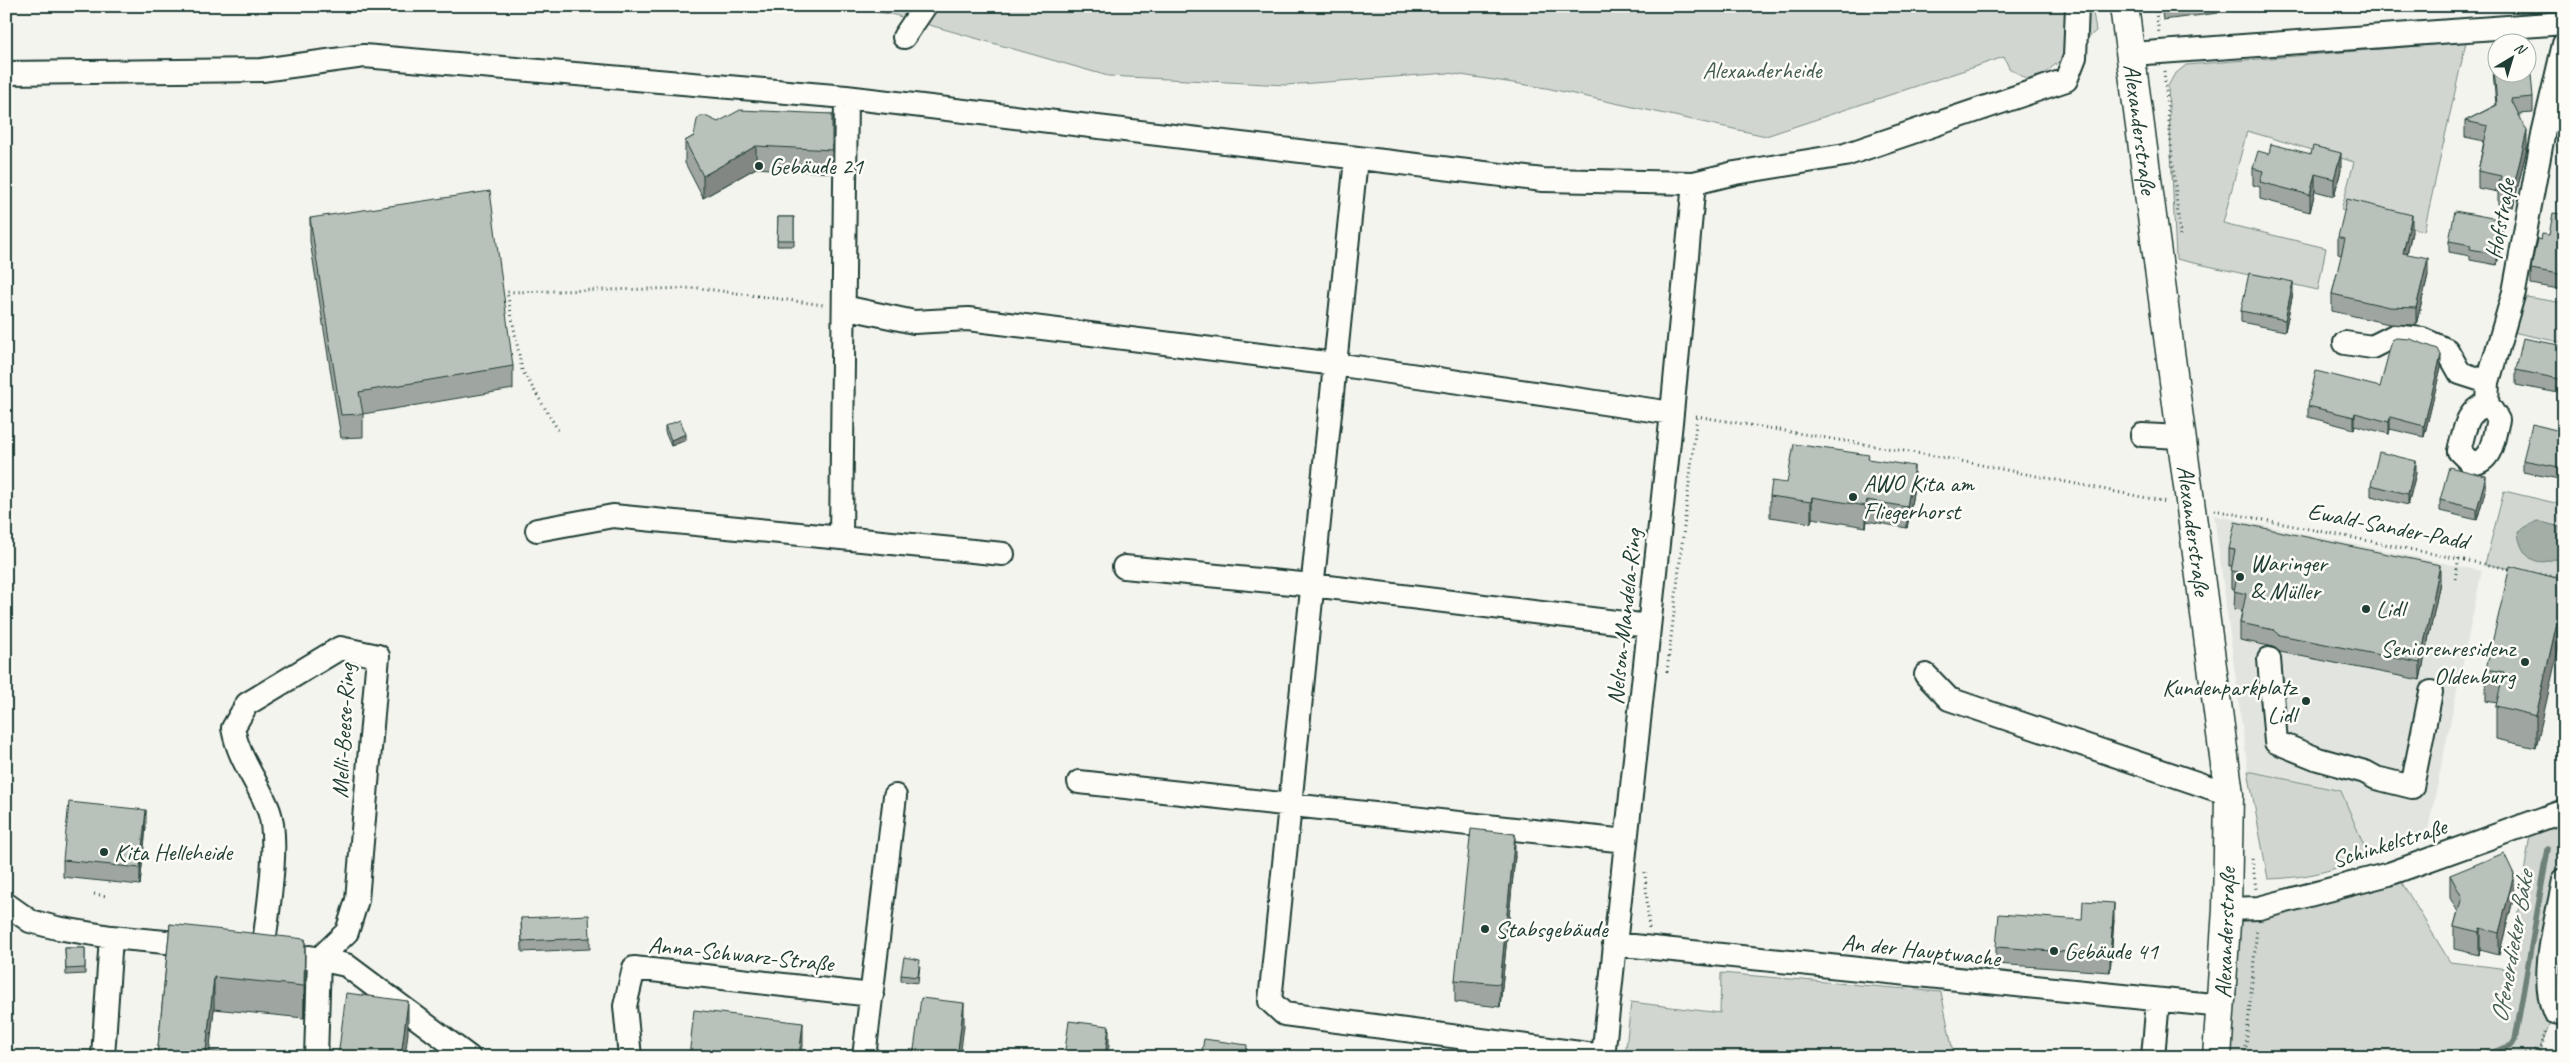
<svg xmlns="http://www.w3.org/2000/svg" width="2570" height="1063" font-family="Caveat,sans-serif">
  <style>
    .built { fill: #e2e5df }
    .green { fill: #d1d6d1; stroke: #788a82 }
    .water { fill: #a3aea7; stroke: #6e8179 }
    .lines { fill: none; stroke-linecap: round; stroke-linejoin: round }
    .stream { stroke: #6e8179; stroke-width: 5.5 }
    .minor-casing { stroke: #1f3d34; stroke-width: 26 }
    .major-casing { stroke: #1f3d34; stroke-width: 31 }
    .path { stroke: #1f3d34; stroke-width: 3; stroke-dasharray: 1 4; stroke-linecap: butt }
    .minor { stroke: #fdfcf7; stroke-width: 22 }
    .major { stroke: #fdfcf7; stroke-width: 28 }
    .wall { fill: #9fa6a1; stroke: #1f3d34 }
    .shaded-wall { fill: #828783; stroke: #1f3d34 }
    .building { fill: #b9c1bb; stroke: #1f3d34 }
    .poi-dot { fill: #1f3d34; stroke: #fdfcf7; stroke-width: 2 }
    .labels { text-anchor: middle; dominant-baseline: central; stroke-width: 5; stroke-linejoin: round; paint-order: stroke }
    .park-label { font-size: 24px; fill: #435c53; stroke: #fdfcf7 }
    .street-label { font-size: 24px; fill: #1f3d34; stroke: #fdfcf7 }
    .poi-label { font-size: 24px; fill: #1f3d34; stroke: #fdfcf7; text-anchor: start }
    .water-label { font-size: 25px; font-style: italic; fill: #475f56; stroke: #fdfcf7 }
  </style>
  <rect width="100%" height="100%" fill="#f4f4ef"/>
  <filter id="ink" filterUnits="userSpaceOnUse"><feTurbulence type="fractalNoise" baseFrequency=".02" numOctaves="2"/><feDisplacementMap in="SourceGraphic" scale="10" xChannelSelector="R" yChannelSelector="G"/><feConvolveMatrix kernelMatrix="1 2 1 2 8 2 1 2 1" color-interpolation-filters="sRGB"/></filter>
  <g filter="url(#ink)">
    <path class="built" d="M2214 515 2482 571 2428 830 2367 853 2341 791 2248 771Z"/>
    <path class="green" d="M838 6H2092L2096 31 2033 83 2009 68 2004 57 1766 136 1546 88 1448 73 1286 85 1108 76 891 14Z
      M2466 42 2424 231 2341 210 2354 162 2247 131 2223 223 2326 248 2318 290 2176 259 2168 86 2174 75 2186 65Z
      M2520 296 2564 303V343L2508 331Z
      M2504 491 2564 505V528L2537 521 2554 559 2564 561V579L2485 564Z
      M2248 771 2341 791 2367 853C2338 872 2302 878 2268 879Z
      M2564 811V882L2554 1012 2539 1051V1057H2218L2227 909 2396 873 2450 962 2509 969 2532 822Z
      M1721 973 1941 992 1954 1057H1625L1631 1002 1720 1013Z"/>
    <path class="water" d="M2537 521 2564 528V561L2554 559C2532 569 2519 551 2518 531Z"/>
    <g class="lines">
      <path class="stream" d="M2480 1057 2512 1045 2515 1040 2548 849"/>
      <defs>
        <path id="minor" d="M904 37 925 6
          M2132 54 2564 23
          M6 73 262 70 364 56 846 97 1543 180 1694 183 1735 173 1845 155 2066 80 2075 57 2077 6
          M846 97 841 538 1003 554
          M1356 159 1270 1001 1284 1014 1603 1056
          M853 309 914 322 968 319 1335 364 1672 413
          M2345 343 2372 347 2394 336 2422 339 2447 350 2460 373 2488 382
          M2487 403C2465 412 2465 430 2459 451L2472 464C2493 461 2493 438 2498 420L2487 403 2488 382 2514 292 2544 130 2564 44
          M2142 435 2180 437
          M537 530 613 516 841 538
          M1124 567 1312 585 1649 626
          M2269 659 2276 742 2318 759 2365 772 2376 778 2412 787 2431 692
          M1926 675 1949 699 2229 794
          M1079 782 1626 841
          M2564 880C2557 920 2539 974 2554 1012L2564 1014
          M6 904 30 921 57 928 111 937 198 945
          M2227 909 2259 908 2389 874 2564 811
          M1614 944 2222 1006
          M263 951C267 917 280 841 269 811 258 781 239 761 233 728L247 704 340 648 378 656 357 900 347 932 319 959 316 1057
          M309 957 346 965 469 1057
          M103 1057 111 937
          M630 1057 625 1006 634 968 872 995
          M864 1057 895 796
          M1603 1057 1672 413 1694 183
          M2153 1057 2158 1000"/>
        <g id="major">
          <path id="s1" d="M2124 6 2229 794 2227 909 2217 1057"/>
        </g>
      </defs>
      <use href="#minor" class="minor-casing"/>
      <use href="#major" class="major-casing"/>
      <path class="path" d="M2155 6 2159 33
        M2164 71 2180 236
        M1696 416 1946 458 2167 502
        M558 430 522 370 507 292 699 288 824 305
        M2214 510 2514 570
        M2540 574 2564 579
        M2455 579 2459 557
        M1667 672 1697 416
        M2562 793 2564 749
        M2252 858 2256 889
        M1645 872 1649 928
        M94 894 107 896
        M2245 1057 2257 928
        M2515 1057 2533 1050 2539 1051
        M2539 1057 2546 1029"/>
      <use href="#minor" class="minor"/>
      <use href="#major" class="major"/>
    </g>
    <path class="wall" d="M2161 6H2218V13L2163 20Z
      M2492 44 2533 97V113L2519 114 2527 148 2513 207 2498 204V192L2478 188V171L2484 141 2465 137V121L2496 105 2492 60Z
      M832 114V173L756 168 703 198 685 163V141L718 122Z
      M2253 168 2341 170 2334 196 2315 191 2310 212 2260 199V187L2253 185Z
      M2564 194V290L2531 284V269L2541 240 2549 235 2561 214Z
      M778 217H794V246H777Z
      M310 218 513 366V389L363 414V437L341 438 310 241Z
      M2503 231 2497 265 2470 260V256L2449 252V241Z
      M2412 232 2407 254 2428 275 2416 325 2389 324 2332 311V294L2342 255 2338 254V237Z
      M2293 293 2285 331 2241 322V311Z
      M2564 346V394L2516 385V370Z
      M2441 367 2424 437 2390 429 2389 434 2355 425 2354 429 2308 417V406L2380 387Z
      M665 426 686 440 671 446 665 432Z
      M2564 432V480L2523 472V460Z
      M1869 459 1914 487 1907 528 1867 521 1866 527 1812 518 1811 523 1770 517V496L1787 483Z
      M2416 473 2408 505 2371 496V485Z
      M2486 488 2477 520 2440 511V500Z
      M2229 549 2440 582 2420 680 2280 652 2274 647 2240 640V623L2242 610 2234 609 2235 589 2231 588V571L2232 566H2229Z
      M2564 580 2536 748 2496 739V706L2497 703 2486 701V669Z
      M146 827 140 885 63 877V860Z
      M1515 856 1500 1007 1455 1002V980Z
      M2450 875 2514 896 2499 955 2480 950 2479 955 2454 949V926L2458 912 2450 898Z
      M521 918 590 938V949L522 952Z
      M2114 920 2110 972 1996 964V947Z
      M170 924 305 971 304 1018 214 1009 209 1052 157 1057Z
      M65 948H85V974L66 975Z
      M920 965 918 983 901 981V975Z"/>
    <path class="shaded-wall" d="M2527 131V148L2513 207V190Z
      M756 146V168L703 198V176Z
      M2341 153V170L2334 196V179Z
      M2315 174V191L2310 212V195Z
      M2412 215V232L2403 270V253Z
      M2503 220V231L2497 265V254Z
      M2428 258V275L2416 325V308Z
      M2293 282V293L2285 331V320Z
      M2441 355V367L2424 437V426Z
      M2355 413V425L2354 429V417Z
      M2390 417V429L2389 434V422Z
      M686 434V440L671 446V440Z
      M2416 461V473L2408 505V494Z
      M1914 466V487L1907 528V507Z
      M2486 476V488L2477 520V509Z
      M1812 497V518L1811 523V502Z
      M1867 500V521L1866 527V506Z
      M2440 565V582L2420 680V663Z
      M2564 591V624L2536 748V716Z
      M146 810V827L140 885V868Z
      M1515 834V856L1500 1007V984Z
      M2514 874V896L2499 955V933Z
      M2114 903V920L2110 972V955Z
      M2480 928V950L2479 955V932Z
      M305 939V971L304 1018V986Z
      M214 977V1009L209 1057 206 1051Z
      M408 1001V1033L405 1057H401Z
      M964 1003V1026L960 1057H957Z
      M803 1023V1046L802 1057H799Z
      M1109 1026V1046L1107 1057H1105Z"/>
    <path class="building" d="M2528 41 2533 97 2511 99 2527 131 2513 190 2498 188 2501 176 2478 171 2488 126 2465 121 2497 105 2492 44H2498V72H2528V42H2512Z
      M740 110 832 114V150L756 146 703 176 685 141 694 136 697 120 700 116H705L718 122Z
      M2271 144 2311 154 2313 146 2341 153 2334 179 2315 174 2310 195 2260 182 2263 171 2253 168 2258 151 2269 154Z
      M490 191 513 366 359 392 363 414 341 415 310 218Z
      M2564 194V275L2531 269 2537 239 2541 240 2542 234 2549 235 2553 213 2561 214Z
      M2347 199 2412 215 2403 253 2428 258 2416 308 2389 307 2332 294 2345 239 2338 237Z
      M2455 211 2503 220 2497 254 2470 249 2471 245 2449 241Z
      M778 217H794V240H777Z
      M2249 273 2293 282 2285 320 2241 311Z
      M2396 338 2410 339 2438 349 2441 355 2424 426 2390 417 2389 422 2355 413 2354 417 2308 406 2316 371 2380 387 2392 340Z
      M2523 338 2564 346V380L2516 370Z
      M680 420 686 434 671 440 665 426Z
      M2532 424 2564 432V468L2523 460Z
      M1794 444 1869 455 1868 459 1914 466 1907 507 1867 500 1866 506 1812 497 1811 502 1770 496 1772 481 1787 483Z
      M2379 452 2416 461 2408 494 2371 485Z
      M2449 467 2486 476 2477 509 2440 500Z
      M2235 522 2440 565 2420 663 2280 635 2274 630 2240 623 2246 594 2234 591 2238 572 2231 571 2235 550 2229 549Z
      M2510 566 2564 580V591L2536 716 2496 706 2504 672 2486 669Z
      M69 802 146 810 140 868 63 860Z
      M1471 829 1515 834 1500 984 1455 980Z
      M2504 853 2514 874 2499 933 2480 928 2479 932 2454 926 2462 897 2450 875Z
      M2083 901 2114 903 2110 955 1996 947 1999 914 2082 920Z
      M589 915 590 938 522 941 521 918Z
      M170 924 305 939 304 986 214 977 206 1051 262 1057H157Z
      M65 948H85V968L66 969Z
      M904 957 920 960 918 977 901 975Z
      M346 993 408 1001 401 1057H338Z
      M921 998 964 1003 957 1057H913Z
      M694 1010 803 1023 799 1057H689Z
      M1069 1021 1109 1026 1105 1057H1064Z
      M1204 1039 1247 1045 1246 1057H1201Z"/>
  </g>
  <g class="poi-dot">
    <circle cx="759" cy="166" r="5"/>
    <circle cx="1853" cy="497" r="5"/>
    <circle cx="2240" cy="577" r="5"/>
    <circle cx="2366" cy="609" r="5"/>
    <circle cx="2525" cy="662" r="5"/>
    <circle cx="2306" cy="701" r="5"/>
    <circle cx="104" cy="852" r="5"/>
    <circle cx="1485" cy="929" r="5"/>
    <circle cx="2054" cy="951" r="5"/>
  </g>
  <g class="labels">
    <g class="park-label">
      <text x="1762" y="70">Alexanderheide</text>
    </g>
    <g class="street-label">
      <text stroke="none"><textPath href="#s1" startOffset="124">Alexanderstraße</textPath></text>
      <text transform="translate(2500 219) rotate(-80)">Hofstraße</text>
      <text transform="translate(2388 526) rotate(11)">Ewald-Sander-Padd</text>
      <text stroke="none"><textPath href="#s1" startOffset="529">Alexanderstraße</textPath></text>
      <text transform="translate(1624 617) rotate(-84)">Nelson-Mandela-Ring</text>
      <text transform="translate(343 731) rotate(-87)">Melli-Beese-Ring</text>
      <text transform="translate(2389 843) rotate(-17)">Schinkelstraße</text>
      <text transform="translate(2225 933) rotate(-88)">Alexanderstraße</text>
      <text transform="translate(1921 950) rotate(6)">An der Hauptwache</text>
      <text transform="translate(741 954) rotate(6)">Anna-Schwarz-Straße</text>
    </g>
    <g class="poi-label">
      <text x="769" y="166">Gebäude 21</text>
      <text x="1863" y="483">AWO Kita am<tspan x="1863" dy="28">Fliegerhorst</tspan></text>
      <text x="2250" y="563">Waringer<tspan x="2250" dy="28">&amp; Müller</tspan></text>
      <text x="2376" y="609">Lidl</text>
      <text x="2515" y="648" text-anchor="end">Seniorenresidenz<tspan x="2515" dy="28">Oldenburg</tspan></text>
      <text x="2296" y="687" text-anchor="end">Kundenparkplatz<tspan x="2296" dy="28">Lidl</tspan></text>
      <text x="114" y="852">Kita Helleheide</text>
      <text x="1495" y="929">Stabsgebäude</text>
      <text x="2064" y="951">Gebäude 41</text>
    </g>
    <g class="water-label">
      <text transform="translate(2512 947) rotate(-80)">Ofenerdieker Bäke</text>
    </g>
  </g>
  <rect width="2570" height="1063" fill="none" stroke="#fdfcf7" stroke-width="25"/>
  <rect x="12" y="12" width="2545" height="1038" fill="none" stroke="#1f3d34" stroke-width="2" filter="url(#ink)"/>
  <g transform="translate(2512 58) rotate(38)"><circle r="24" fill="#fdfcf7" stroke="#a4b0a9"/>
  <path d="M0-4L9 19L0 12L-9 19Z" fill="#1f3d34"/>
  <text y="-8" font-size="14" font-weight="bold" text-anchor="middle" fill="#1f3d34">N</text>
  </g>
</svg>
